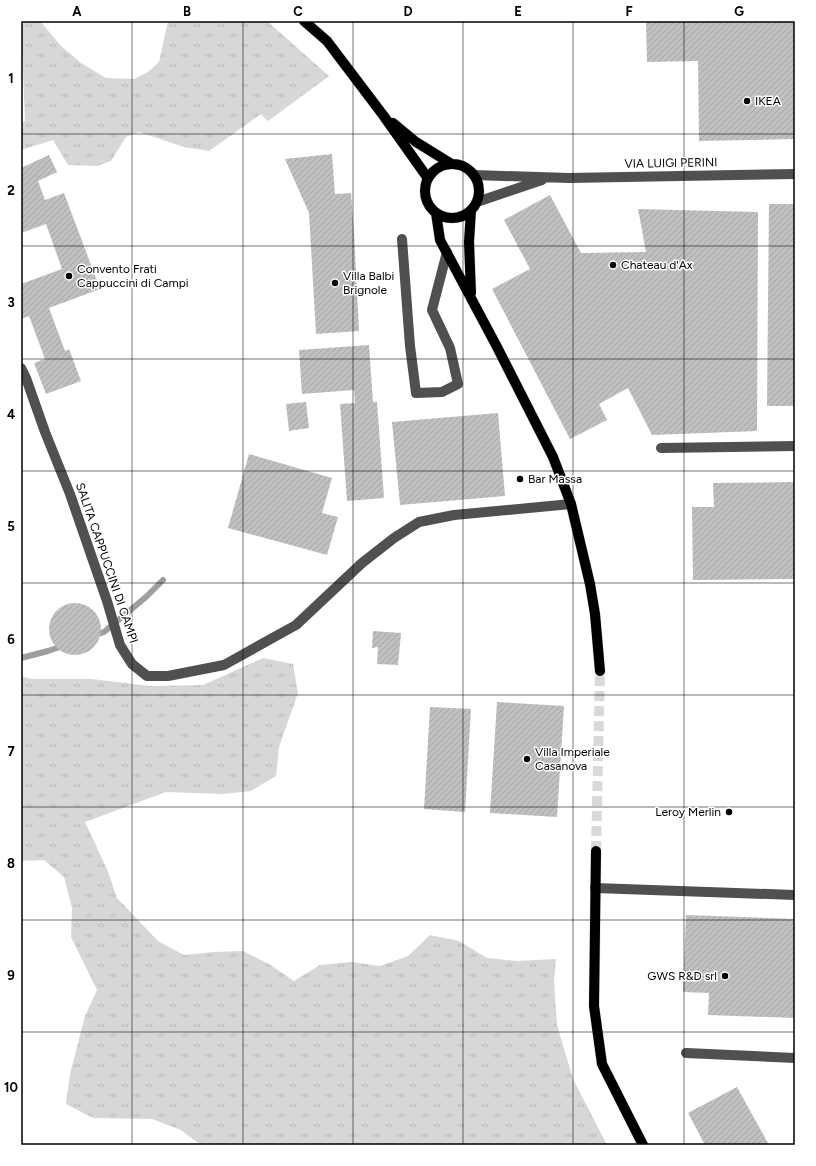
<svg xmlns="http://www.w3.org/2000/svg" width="816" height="1166" font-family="Figtree,sans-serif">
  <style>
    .grass { fill: url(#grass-tufts) }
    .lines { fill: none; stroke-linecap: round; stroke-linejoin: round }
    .stream { stroke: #9e9e9e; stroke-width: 6 }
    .building { fill: url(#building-hatch) }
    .major-tunnel { stroke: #d9d9d9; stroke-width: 10; stroke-dasharray: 10 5; stroke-linecap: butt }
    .major-casing { stroke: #dbdbdb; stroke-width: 11 }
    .minor { stroke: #505050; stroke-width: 10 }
    .major { stroke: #000; stroke-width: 10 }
    .grid { fill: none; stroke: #000; stroke-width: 1; stroke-opacity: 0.55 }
    .poi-dot { fill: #000; stroke: #fff; stroke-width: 1.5 }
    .labels { text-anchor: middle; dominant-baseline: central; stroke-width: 3; stroke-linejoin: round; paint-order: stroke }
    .poi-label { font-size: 12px; fill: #000; stroke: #fff; text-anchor: start }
    .street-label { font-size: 12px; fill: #000; stroke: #fff }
    .neatline { fill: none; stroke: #000; stroke-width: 1.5 }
    .grid-label { font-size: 13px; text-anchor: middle; font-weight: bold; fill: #000 }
  </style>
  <defs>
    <pattern id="grass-tufts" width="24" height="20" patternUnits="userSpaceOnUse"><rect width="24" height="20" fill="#d7d7d7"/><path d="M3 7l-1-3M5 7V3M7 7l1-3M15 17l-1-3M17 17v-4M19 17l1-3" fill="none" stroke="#b7b7b7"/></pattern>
    <pattern id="building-hatch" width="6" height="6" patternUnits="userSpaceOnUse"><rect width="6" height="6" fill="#c0c0c0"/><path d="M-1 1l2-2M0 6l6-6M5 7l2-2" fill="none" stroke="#a3a3a3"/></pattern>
  </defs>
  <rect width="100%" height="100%" fill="#fff"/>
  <path class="grass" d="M21 21H40L61 46 81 63 106 78 134 79 148 72 159 62 168 21H267L329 76 268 121 261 114 209 151 184 147 139 132 126 137 111 161 97 166 68 165 53 140 21 150V122L25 121Z
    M263 658 293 664 298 693 279 747 276 776 251 791 223 794 166 792 85 822 107 869 117 898 158 941 184 955 214 952 243 951 269 964 294 981 320 965 351 962 380 966 408 956 430 935 459 941 487 958 517 961 556 959 554 981 557 1025 573 1079 607 1145H201L181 1130 152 1119 93 1118 66 1104 70 1074 85 1016 97 990 71 937 72 908 64 877 44 860 21 861V676L31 679H92L150 686 203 685Z"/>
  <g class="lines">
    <path class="stream" d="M21 658 48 651 104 632 146 597 163 580"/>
  </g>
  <path class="building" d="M646 21H795V139L699 141 698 61 647 62Z
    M332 154 335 194 351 193 354 231 359 331 316 334 309 213 285 159Z
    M49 155 57 172 38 181 45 200 64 193 100 289 49 308 65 351 69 349 81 381 46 394 34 363 45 359 29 316 21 319V284L62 269 46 224 21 233V168Z
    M550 195 581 253 646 252 638 209 758 212 757 431 652 435 628 388 599 404 607 420 570 439 492 289 530 269 504 220Z
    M769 204H795V406H767Z
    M369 345 373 402H377L384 498 347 501 340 404 355 403 354 390 302 394 299 350Z
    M306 402 309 428 289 431 286 404Z
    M498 413 505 496 400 505 392 422Z
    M249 454 332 478 322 513 338 517 327 555 228 528Z
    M795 482V579L693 580 692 507H714L713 483Z
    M49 629a26 26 0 1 1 52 0a26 26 0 1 1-52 0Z
    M373 631 401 633 398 665 377 664 378 647 372 648Z
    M497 702 564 706 557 817 490 813Z
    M430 707 471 709 465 812 424 809Z
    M686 915 795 919V1018L708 1015 709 993 683 992Z
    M737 1087 769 1145H705L688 1113Z"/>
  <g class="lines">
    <path class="major-tunnel" d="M596 851 600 671"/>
    <defs>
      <path id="major" d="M304 21 327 41 383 115 427 177
        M393 123 416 142 450 163
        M425 191a27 27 0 1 1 54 0a27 27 0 1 1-54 0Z
        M471 210 469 242 471 293
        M436 213 440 240 496 345 553 457 571 504 590 584 595 614 600 671
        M596 851 594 1006 602 1064 643 1145"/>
    </defs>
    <use href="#major" class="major-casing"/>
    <path class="minor" d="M474 175 569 178 795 174
      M477 202 542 180
      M402 239 410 346 416 393 442 392 458 384 450 348 432 310 447 252
      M21 368 26 378 45 432 70 494 107 601 120 645 132 664 147 676H168L224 665 296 625 362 563 394 538 419 522 454 515 571 504
      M661 448 795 446
      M595 888 795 895
      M686 1053 795 1058"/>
    <use href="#major" class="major"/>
  </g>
  <path class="grid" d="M132 21V1145M243 21V1145M353 21V1145M463 21V1145M573 21V1145M684 21V1145M21 134H795M21 246H795M21 359H795M21 471H795M21 583H795M21 695H795M21 807H795M21 920H795M21 1032H795"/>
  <g class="poi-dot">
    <circle cx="747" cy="101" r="4"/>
    <circle cx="613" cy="265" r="4"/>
    <circle cx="69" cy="276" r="4"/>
    <circle cx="335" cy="283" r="4"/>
    <circle cx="520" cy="479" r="4"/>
    <circle cx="527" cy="759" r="4"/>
    <circle cx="729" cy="812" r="4"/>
    <circle cx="725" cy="976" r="4"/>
  </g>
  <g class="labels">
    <g class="poi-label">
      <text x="755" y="101">IKEA</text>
      <text x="621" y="265">Chateau d'Ax</text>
      <text x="77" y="269">Convento Frati<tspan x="77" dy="14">Cappuccini di Campi</tspan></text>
      <text x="343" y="276">Villa Balbi<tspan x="343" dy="14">Brignole</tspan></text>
      <text x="528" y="479">Bar Massa</text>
      <text x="535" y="752">Villa Imperiale<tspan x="535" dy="14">Casanova</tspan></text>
      <text x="721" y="812" text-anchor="end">Leroy Merlin</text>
      <text x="717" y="976" text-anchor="end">GWS R&amp;D srl</text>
    </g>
    <g class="street-label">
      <text transform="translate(671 163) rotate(-1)">VIA LUIGI PERINI</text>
      <text transform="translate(107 563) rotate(71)">SALITA CAPPUCCINI DI CAMPI</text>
    </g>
  </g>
  <rect width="816" height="1166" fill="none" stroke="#ffffff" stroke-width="44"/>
  <rect x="22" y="22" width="772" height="1122" class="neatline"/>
  <g class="grid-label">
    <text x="77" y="16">A</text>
    <text x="187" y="16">B</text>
    <text x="298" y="16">C</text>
    <text x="408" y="16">D</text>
    <text x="518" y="16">E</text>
    <text x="629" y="16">F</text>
    <text x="739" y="16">G</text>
    <text x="11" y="83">1</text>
    <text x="11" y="195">2</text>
    <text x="11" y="307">3</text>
    <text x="11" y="419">4</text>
    <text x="11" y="531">5</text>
    <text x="11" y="644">6</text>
    <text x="11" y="756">7</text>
    <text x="11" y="868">8</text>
    <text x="11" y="980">9</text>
    <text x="11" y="1092">10</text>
  </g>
</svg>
